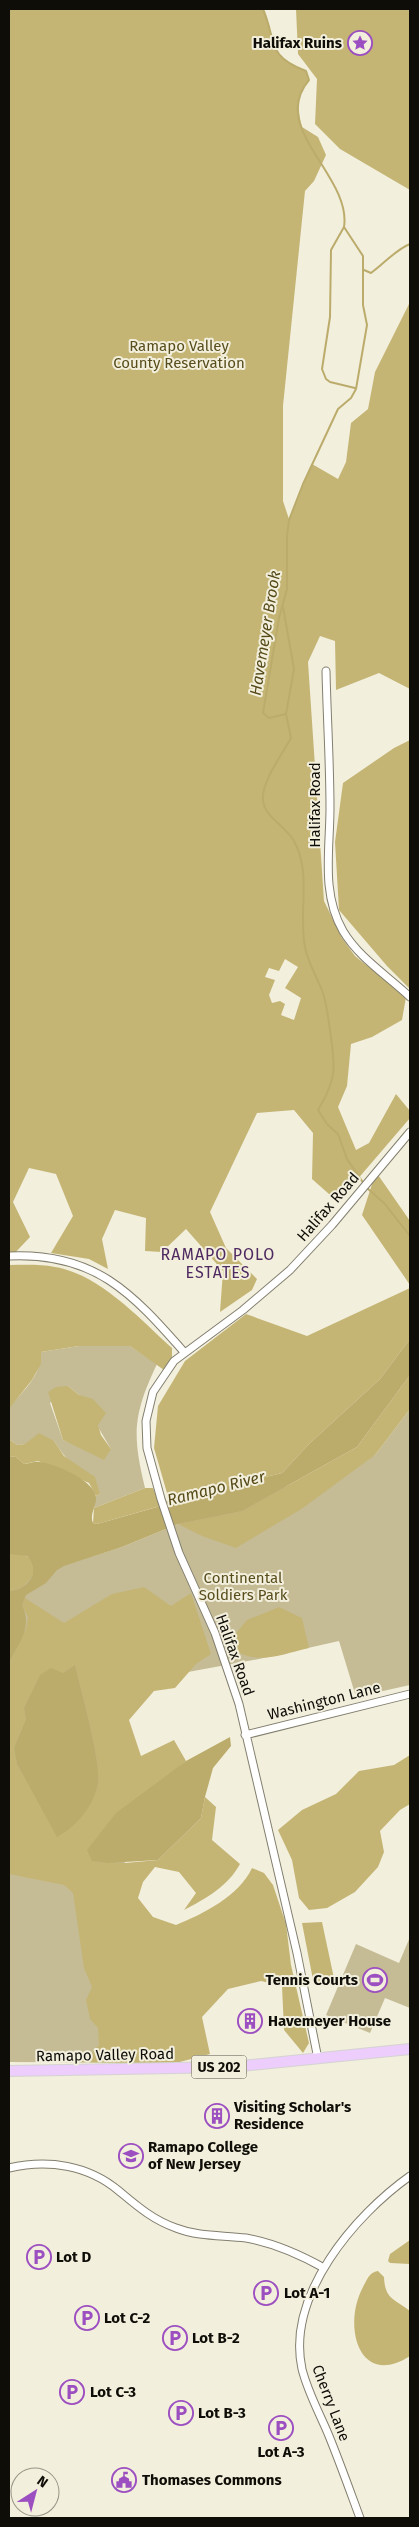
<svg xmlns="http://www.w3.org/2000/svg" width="419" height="2527" font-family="'Fira Sans',sans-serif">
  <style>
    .green { fill: #c5bc96; fill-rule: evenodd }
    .forest { fill: #c4b575; fill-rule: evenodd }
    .water { fill: #bbac6c }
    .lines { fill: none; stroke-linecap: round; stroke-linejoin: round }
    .stream { stroke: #bbac6c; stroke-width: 2 }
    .street-casing { stroke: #837f6f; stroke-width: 9 }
    .primary-casing { stroke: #d4d3d2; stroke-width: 12 }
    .street { stroke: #fff; stroke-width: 7 }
    .primary { stroke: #eccdfb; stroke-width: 10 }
    .labels { text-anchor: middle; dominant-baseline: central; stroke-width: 4; stroke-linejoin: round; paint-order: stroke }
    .shield { fill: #f3efdd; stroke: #535147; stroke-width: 1 }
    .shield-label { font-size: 14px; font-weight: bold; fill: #0e0d07 }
    .poi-label { font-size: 15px; font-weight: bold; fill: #0e0d07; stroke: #f3efdd; text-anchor: start }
    .park-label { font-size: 15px; fill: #584d1c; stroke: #f3efdd }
    .street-label { font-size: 15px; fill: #0e0d07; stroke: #f3efdd }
    .water-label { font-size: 16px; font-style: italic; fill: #554a18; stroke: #f3efdd }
    .neighbourhood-label { font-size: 16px; letter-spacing: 1px; fill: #4f2a61; stroke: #f3efdd }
  </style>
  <rect width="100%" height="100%" fill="#f3efdd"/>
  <path class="green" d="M79 1346H130L157 1364C133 1415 132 1434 145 1488L94 1508 96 1496 100 1494C85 1476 66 1461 54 1441L17 1445 9 1439V1408C23 1391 42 1375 41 1352ZM68 1386 79 1395 111 1449 73 1444 63 1440 50 1403Z
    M410 1409V1685L356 1697 339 1641 259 1659 90 1690 125 1863 176 2063 9 2062V1583L122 1547 178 1524 375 1455Z
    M410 1937V2008L385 1998 370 2033 326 2015 356 1944 399 1963Z"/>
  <path class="forest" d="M9 9H263C277 42 266 56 306 71L309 80C297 95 297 109 302 127L318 137 326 155 314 181 305 191 283 406V501L289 519 312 464 338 479 346 462 351 423 368 409 375 372 410 302V689L379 673 336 690 335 641 320 636 308 662 324 901 342 938 355 956 406 997 402 1020 372 1037 351 1044 347 1086 338 1107 356 1150 369 1143 396 1094 410 1111V1118L338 1202 312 1179 313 1133 294 1110 257 1113 210 1212 226 1248 257 1279 252 1290 220 1312 223 1271 186 1229 162 1252 145 1251 146 1218 115 1210 102 1239 108 1269 89 1259 51 1253 73 1216 56 1174 29 1168 13 1202 30 1237 13 1255H9ZM285 959 298 967 285 988 301 998 294 1020 281 1015 285 1004 280 1001 272 1003 269 995 275 980 265 977 269 968 279 971Z
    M296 9H410V190L340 149 315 124 317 79 298 54Z
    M410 740V989L387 966 339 910 335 842 343 783 394 748Z
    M376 1172 410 1221V1285L362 1215Z
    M9 1265C24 1265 40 1264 55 1267 99 1274 140 1319 172 1348V1358L164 1370 130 1346H79L41 1352V1364L32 1380 9 1409Z
    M410 1288V1339L380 1379 310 1443 282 1473 169 1500 154 1448 158 1406 185 1361 246 1314 307 1336Z
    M410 1375V1409L375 1455 303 1508 236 1548 202 1536 178 1524 242 1511 357 1447Z
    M68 1386 79 1395 93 1399 106 1413 98 1425 101 1435 111 1449 104 1460 63 1440 48 1392 56 1387Z
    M39 1433 54 1441 64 1456 95 1477 100 1494 96 1496 89 1483 38 1461 24 1464 16 1457 9 1456V1439L17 1445 25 1444Z
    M145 1488H153L160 1506 97 1524 93 1523 94 1508Z
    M20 1553C31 1557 35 1562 34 1573 28 1583 21 1590 9 1591V1554Z
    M144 1587 171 1606 191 1593 211 1654 196 1664 175 1688 154 1691 129 1720 141 1756 174 1740 186 1761 157 1785 97 1862 125 1863 158 1860 201 1818 205 1797 216 1807 212 1840 240 1864C228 1886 207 1898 184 1910L196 1893 179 1872 155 1867 143 1882 138 1898 153 1917 176 1925C203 1914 239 1896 252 1868L264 1873 273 1885 286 1924 291 1965 309 2043 303 2053 284 2030 282 1986 261 1981 228 1989 202 2017 210 2054 176 2063 56 2062 60 2058 91 2054 99 2045 98 2028 90 2019 86 2000 92 1987 84 1968 73 1893 64 1885 9 1874V1663L26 1629 28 1617 22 1605 25 1598 64 1623 112 1594ZM75 1665C80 1687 102 1765 98 1783 94 1805 77 1825 57 1836L17 1764 14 1748 26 1719 24 1708 40 1675 63 1673Z
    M279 1607 302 1618 309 1648C278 1655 254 1668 227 1644L247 1620Z
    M410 1755V1804L400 1810 380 1831 384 1852 378 1867 355 1892 327 1908 309 1910 299 1898 292 1860 278 1830 302 1810 336 1794 359 1771 394 1765Z
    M322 1922 335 1983 314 1985 302 1923Z
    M410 2240V2264L390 2263 388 2261 390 2254Z
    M378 2271 384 2277C385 2299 393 2298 410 2311V2356C359 2389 342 2326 363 2287 367 2280 369 2272 378 2271Z"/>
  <path class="water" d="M410 1339V1375L357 1447 242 1511 178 1524 122 1547 64 1566 57 1570 46 1583 26 1595 22 1605C33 1628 19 1642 9 1663V1591C28 1590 42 1571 27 1556L9 1554V1456L16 1457 24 1464C29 1464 35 1461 39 1462 54 1463 94 1480 96 1497 97 1506 89 1514 93 1523L97 1524 157 1507 169 1500 282 1473 310 1443 380 1379Z
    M75 1665C80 1687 102 1765 98 1783 94 1806 77 1826 57 1837L17 1764 14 1748 26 1719 24 1708 40 1675 51 1668 63 1673Z
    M230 1737 231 1746 213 1768 205 1797 201 1818 158 1860 108 1863 92 1861 87 1850 116 1813 186 1761Z"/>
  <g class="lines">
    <path class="stream" d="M263 9C277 42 266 56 306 71L309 80C268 128 352 176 344 227L363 256V305L367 325 356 389 351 398 338 409 303 484 289 520 287 536V589L279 618 263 713 269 718 286 714
      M344 227 331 250 330 317 322 369 326 379 330 382 355 388
      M364 270 371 273C385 263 395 250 410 244
      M283 607 294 669 286 714 291 738C283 753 261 782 263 800 264 817 286 826 294 841 312 873 298 913 305 947 308 963 317 977 323 993 327 1005 328 1018 330 1030 335 1066 338 1077 318 1110L327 1124 338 1134 347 1159 364 1184
      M367 1188 384 1203 410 1236"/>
    <defs>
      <path id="street" d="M326 671C327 717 330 763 330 808 330 850 321 893 343 931 359 958 388 976 410 997
        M9 1256C95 1252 132 1293 184 1352
        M245 1735 410 1694
        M318 2059 297 1953 239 1704 215 1633 179 1553 161 1499 147 1448 146 1421 153 1392 174 1361 243 1310 290 1270 332 1225 410 1132
        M9 2168C48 2159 88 2165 119 2191 137 2206 153 2220 176 2228 199 2237 222 2235 246 2238 274 2243 299 2254 324 2268
        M360 2518C350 2491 340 2463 329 2436 320 2414 308 2393 302 2369 286 2295 355 2215 410 2176"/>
      <path id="primary" d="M9 2071 231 2067 410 2049"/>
    </defs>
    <use href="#street" class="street-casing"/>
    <use href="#primary" class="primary-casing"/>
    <use href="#street" class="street"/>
    <use href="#primary" class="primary"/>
  </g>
  <defs>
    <symbol id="sight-ring" viewBox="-11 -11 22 22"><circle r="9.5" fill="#f3efdd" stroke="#9c4fc0" stroke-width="1.5"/><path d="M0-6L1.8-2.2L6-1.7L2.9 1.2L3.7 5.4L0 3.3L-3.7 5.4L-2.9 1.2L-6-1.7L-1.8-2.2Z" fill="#9c4fc0"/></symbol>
    <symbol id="stadium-ring" viewBox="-11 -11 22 22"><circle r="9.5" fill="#f3efdd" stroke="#9c4fc0" stroke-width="1.5"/><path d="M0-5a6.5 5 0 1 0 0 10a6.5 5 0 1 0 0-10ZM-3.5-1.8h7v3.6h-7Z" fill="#9c4fc0"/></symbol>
    <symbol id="building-ring" viewBox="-11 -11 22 22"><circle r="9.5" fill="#f3efdd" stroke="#9c4fc0" stroke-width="1.5"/><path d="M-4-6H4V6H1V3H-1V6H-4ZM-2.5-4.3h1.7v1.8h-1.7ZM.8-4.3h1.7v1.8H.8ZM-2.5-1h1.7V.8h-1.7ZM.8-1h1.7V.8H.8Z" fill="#9c4fc0"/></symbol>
    <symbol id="university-ring" viewBox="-11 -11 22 22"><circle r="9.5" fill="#f3efdd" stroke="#9c4fc0" stroke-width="1.5"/><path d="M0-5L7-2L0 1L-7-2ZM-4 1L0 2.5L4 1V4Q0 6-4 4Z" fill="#9c4fc0"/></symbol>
    <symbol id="parking-ring" viewBox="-11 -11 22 22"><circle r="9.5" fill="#f3efdd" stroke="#9c4fc0" stroke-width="1.5"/><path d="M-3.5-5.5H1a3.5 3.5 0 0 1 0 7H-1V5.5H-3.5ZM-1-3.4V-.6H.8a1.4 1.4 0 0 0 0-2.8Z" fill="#9c4fc0"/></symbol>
    <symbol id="civic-ring" viewBox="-11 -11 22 22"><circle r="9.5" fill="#f3efdd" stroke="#9c4fc0" stroke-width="1.5"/><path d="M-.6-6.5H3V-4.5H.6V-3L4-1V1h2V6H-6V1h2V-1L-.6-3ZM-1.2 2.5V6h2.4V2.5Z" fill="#9c4fc0"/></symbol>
  </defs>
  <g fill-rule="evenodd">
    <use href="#sight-ring" x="346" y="29" width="28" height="28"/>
    <use href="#stadium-ring" x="361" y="1966" width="28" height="28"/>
    <use href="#building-ring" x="236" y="2007" width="28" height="28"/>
    <use href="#building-ring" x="203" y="2102" width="28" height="28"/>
    <use href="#university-ring" x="117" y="2142" width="28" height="28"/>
    <use href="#parking-ring" x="25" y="2243" width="28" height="28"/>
    <use href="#parking-ring" x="252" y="2279" width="28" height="28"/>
    <use href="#parking-ring" x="73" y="2304" width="28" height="28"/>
    <use href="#parking-ring" x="161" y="2324" width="28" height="28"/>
    <use href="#parking-ring" x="58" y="2378" width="28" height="28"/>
    <use href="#parking-ring" x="167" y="2399" width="28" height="28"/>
    <use href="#parking-ring" x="267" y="2414" width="28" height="28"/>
    <use href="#civic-ring" x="110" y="2466" width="28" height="28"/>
  </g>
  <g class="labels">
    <rect class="shield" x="191.5" y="2055.5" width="55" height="23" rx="4"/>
    <g class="shield-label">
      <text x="219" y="2067">US 202</text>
    </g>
    <g class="poi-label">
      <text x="342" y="43" text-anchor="end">Halifax Ruins</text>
      <text x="358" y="1980" text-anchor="end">Tennis Courts</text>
      <text x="268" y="2021">Havemeyer House</text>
      <text x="234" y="2107">Visiting Scholar's<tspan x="234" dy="17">Residence</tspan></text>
      <text x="148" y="2147">Ramapo College<tspan x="148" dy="17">of New Jersey</tspan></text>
      <text x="56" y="2257">Lot D</text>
      <text x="284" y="2293">Lot A-1</text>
      <text x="104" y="2318">Lot C-2</text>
      <text x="192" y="2338">Lot B-2</text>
      <text x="90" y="2392">Lot C-3</text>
      <text x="198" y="2413">Lot B-3</text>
      <text x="281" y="2452" text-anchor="middle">Lot A-3</text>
      <text x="142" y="2480">Thomases Commons</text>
    </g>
    <g class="park-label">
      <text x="179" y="346">Ramapo Valley<tspan x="179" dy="17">County Reservation</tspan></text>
      <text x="243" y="1578">Continental<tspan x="243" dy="17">Soldiers Park</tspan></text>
    </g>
    <g class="street-label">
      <text transform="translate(315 805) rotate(-90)">Halifax Road</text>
      <text transform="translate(328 1207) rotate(-49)">Halifax Road</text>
      <text transform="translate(235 1655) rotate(70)">Halifax Road</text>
      <text transform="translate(324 1701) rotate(-14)">Washington Lane</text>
      <text transform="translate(105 2055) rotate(-1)">Ramapo Valley Road</text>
      <text transform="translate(331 2403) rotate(69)">Cherry Lane</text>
    </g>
    <g class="water-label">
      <text transform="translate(265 633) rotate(-81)">Havemeyer Brook</text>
      <text transform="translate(216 1488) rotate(-14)">Ramapo River</text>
    </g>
    <g class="neighbourhood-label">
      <text x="218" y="1254">RAMAPO POLO<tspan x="218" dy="18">ESTATES</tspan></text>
    </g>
  </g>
  <rect width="419" height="2527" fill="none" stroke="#0e0d07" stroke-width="20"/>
  <g transform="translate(35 2492) rotate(36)"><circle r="24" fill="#f3efdd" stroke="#979587"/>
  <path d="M0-4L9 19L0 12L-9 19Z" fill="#9c4fc0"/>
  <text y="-8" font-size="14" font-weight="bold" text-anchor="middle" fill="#0e0d07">N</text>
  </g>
</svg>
